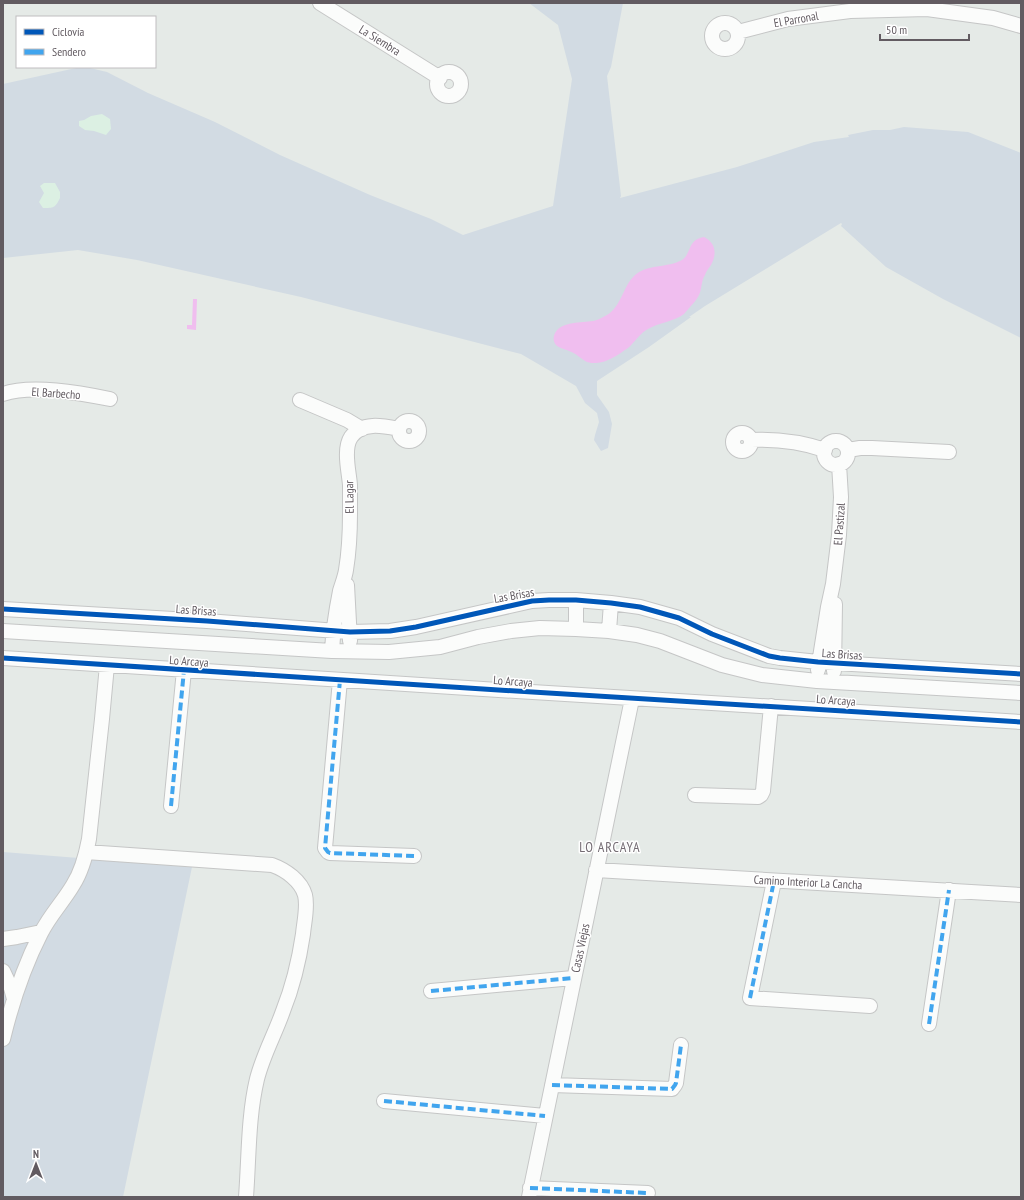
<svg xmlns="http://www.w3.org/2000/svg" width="1024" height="1200" font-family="'PT Sans Narrow',sans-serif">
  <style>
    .green { fill: #d2dbe3 }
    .sand { fill: #dcf0e3 }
    .water { fill: #f0beef }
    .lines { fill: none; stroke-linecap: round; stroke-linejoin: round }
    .minor-casing { stroke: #c5c6c6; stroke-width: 16 }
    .minor { stroke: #fbfcfb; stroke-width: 14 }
    .quiet { stroke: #41a5ee; stroke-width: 4; stroke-dasharray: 8 4; stroke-linecap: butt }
    .cycleway-casing { stroke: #fff; stroke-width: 8 }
    .cycleway { stroke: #0057b8; stroke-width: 5 }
    .labels { text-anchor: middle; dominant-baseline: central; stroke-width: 3; stroke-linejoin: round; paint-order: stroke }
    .street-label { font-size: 12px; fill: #625b61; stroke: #fff }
    .quarter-label { font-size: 14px; letter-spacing: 1px; fill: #746c73; stroke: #fff }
  </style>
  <rect width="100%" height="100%" fill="#e5eae7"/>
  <path class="green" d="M529 3H623L611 67 607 76 621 196 620 198 737 167 814 142 849 137 848 135 873 130H890L904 127 968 132 1021 153V338L943 299 886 267 841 226 842 224 841 223 705 306 689 317H691L649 347 597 381V395L609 412 612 424 608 448 601 451 594 440 595 435 599 422 597 413 585 403 576 386 521 354 301 297 137 260 78 250 3 258V84L76 68H90L107 72 148 93 215 122 280 155 370 195 431 219 463 235 553 206 572 79 558 25Z
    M3 852 192 867 123 1197H3Z"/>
  <path class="sand" d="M102 114 110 119 111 129 106 135 94 131 85 130 79 126V121L84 120 91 116Z
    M44 183H55L60 192V198C55 208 54 208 43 208L39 202 44 193 40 186Z"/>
  <path class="water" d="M704 237C716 243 717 254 711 265 709 268 706 271 705 275 701 281 702 289 699 295 697 300 688 309 684 314 675 321 658 323 648 329 640 333 635 342 628 348 619 354 607 363 596 363 593 363 590 363 587 362 581 359 576 353 569 351 565 349 559 348 556 345 553 341 553 337 555 333 562 321 582 323 593 321 599 320 605 316 610 313 622 303 623 287 634 276 646 264 668 268 682 260 692 253 687 240 704 237Z
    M193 299H197L196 330 187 329V325H192Z"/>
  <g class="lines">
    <defs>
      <path id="minor" d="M320 3 440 78
        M712 36a13 13 0 1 1 26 0a13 13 0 1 1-26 0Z
        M738 32 788 19 850 11 927 9 993 18 1021 26
        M437 84a12 12 0 1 1 24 0a12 12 0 1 1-24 0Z
        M3 394C32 384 80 393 110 399
        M300 400 347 420 362 429
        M399 431a10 10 0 1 1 20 0a10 10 0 1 1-20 0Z
        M733 442a9 9 0 1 1 18 0a9 9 0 1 1-18 0Z
        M751 440C777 439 801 442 825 450
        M824 453a12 12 0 1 1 24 0a12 12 0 1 1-24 0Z
        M848 450 860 448H872L949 452
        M347 585 350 641
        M3 609 207 621 350 632 390 631 416 627 532 601 549 600H576L611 603 640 607 679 618 712 634 769 656 780 658 818 662 1021 674
        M576 629V600
        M3 631 332 651 389 652 440 647 478 637 511 631 540 628 576 629 609 631 637 635 660 641 722 665 762 675 817 681 1021 693
        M609 631 611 603
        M332 651C333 631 336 611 340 591 342 584 345 577 346 570 349 552 350 532 350 513 350 503 350 494 350 485 349 472 343 449 351 437 362 421 384 426 399 429
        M3 658C342 682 682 700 1021 722
        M818 670 828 607 833 584 839 535 841 497 839 464
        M834 671 835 604
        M340 680 325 848 328 852 330 853 414 856
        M695 795 758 797 761 795 763 791 771 706
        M171 806 184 670
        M86 852 272 865C286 870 301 881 305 895 308 907 304 922 303 934 299 961 293 986 283 1011 275 1034 263 1055 257 1079 248 1117 249 1158 246 1197
        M596 870 1021 895
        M774 881 750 998 870 1006
        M3 939 17 937 41 932
        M3 971 11 988 14 999
        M431 991 573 978
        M929 1024 949 890
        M3 1039C12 1002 24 966 41 933 50 915 63 902 73 885 82 871 86 855 89 839L102 719 107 665
        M552 1085 672 1089 675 1085 676 1083 681 1045
        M384 1101 545 1116
        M530 1188 648 1193
        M529 1197 632 699"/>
    </defs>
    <use href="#minor" class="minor-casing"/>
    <use href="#minor" class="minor"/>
    <path class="quiet" d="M340 680 325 848 328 852 330 853 414 856
      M171 806 184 670
      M431 991 573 978
      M750 998 774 881
      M929 1024 949 890
      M552 1085 672 1089 675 1085 676 1083 681 1045
      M384 1101 545 1116
      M530 1188 648 1193"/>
    <defs>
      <path id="cycleway" d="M3 609 207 621 350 632 390 631 416 627 532 601 549 600H576L611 603 640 607 679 618 712 634 769 656 780 658 818 662 1021 674
        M3 658C342 682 682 700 1021 722"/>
    </defs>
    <use href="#cycleway" class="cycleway-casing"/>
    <use href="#cycleway" class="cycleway"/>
  </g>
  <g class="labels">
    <g class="street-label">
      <text transform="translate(796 19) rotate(-10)">El Parronal</text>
      <text transform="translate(380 40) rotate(32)">La Siembra</text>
      <text transform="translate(56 393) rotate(4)">El Barbecho</text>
      <text transform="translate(349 497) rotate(-91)">El Lagar</text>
      <text transform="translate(839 524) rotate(-86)">El Pastizal</text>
      <text transform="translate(514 595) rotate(-10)">Las Brisas</text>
      <text transform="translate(196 610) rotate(4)">Las Brisas</text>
      <text transform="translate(842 654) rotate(4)">Las Brisas</text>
      <text transform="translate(189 661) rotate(4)">Lo Arcaya</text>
      <text transform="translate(513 681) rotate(4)">Lo Arcaya</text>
      <text transform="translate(836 700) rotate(4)">Lo Arcaya</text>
      <text transform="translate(808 882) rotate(3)">Camino Interior La Cancha</text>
      <text transform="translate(580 948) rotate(-78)">Casas Viejas</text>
    </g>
    <g class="quarter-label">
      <text x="610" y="847">LO ARCAYA</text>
    </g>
  </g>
  <rect width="1024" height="1200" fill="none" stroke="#625b61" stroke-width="8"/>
  <rect x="16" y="16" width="140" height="52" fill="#ffffff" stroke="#c0bdc0"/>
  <rect x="24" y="29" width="20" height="6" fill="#0057b8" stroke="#c0bdc0"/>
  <text x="52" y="36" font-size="12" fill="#625b61">Ciclovía</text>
  <rect x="24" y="49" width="20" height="6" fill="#41a5ee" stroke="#c0bdc0"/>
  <text x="52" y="56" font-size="12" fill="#625b61">Sendero</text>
  <g transform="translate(36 1164)" stroke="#ffffff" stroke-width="3" paint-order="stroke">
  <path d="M0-3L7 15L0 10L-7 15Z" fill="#625b61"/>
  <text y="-6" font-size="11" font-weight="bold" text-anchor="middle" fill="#625b61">N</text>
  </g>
  <path d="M880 34v6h89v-6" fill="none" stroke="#625b61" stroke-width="2"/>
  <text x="886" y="34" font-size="12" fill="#625b61" stroke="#ffffff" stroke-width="3" paint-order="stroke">50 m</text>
</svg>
